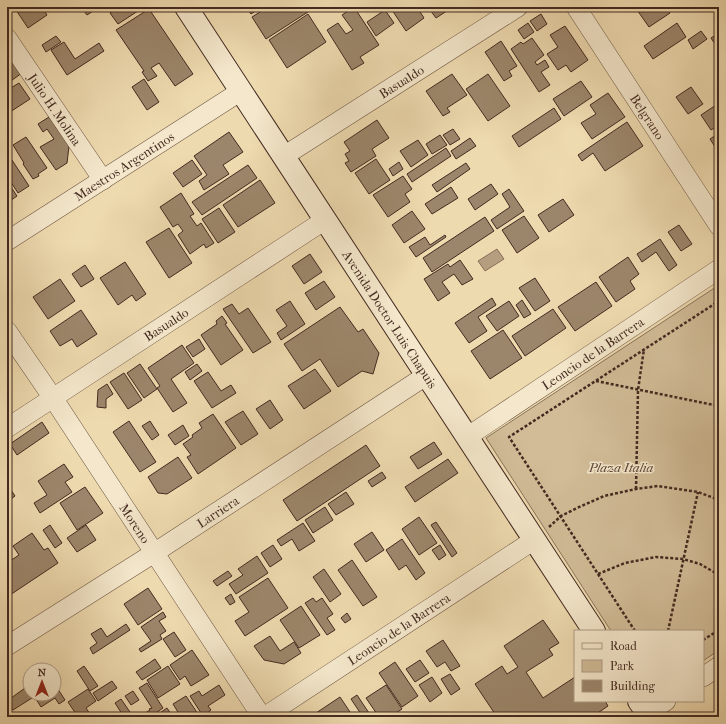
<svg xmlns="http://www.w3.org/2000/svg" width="726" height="724" viewBox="0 0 726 724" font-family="'IM FELL French Canon',serif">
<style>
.green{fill:#d1bc97;stroke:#8a735c}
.water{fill:#b49e7f;stroke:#877059}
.building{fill:#9c866b;stroke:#432a21}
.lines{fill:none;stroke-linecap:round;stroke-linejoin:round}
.street-casing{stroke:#6e5644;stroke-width:20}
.secondary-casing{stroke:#432a21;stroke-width:24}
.path{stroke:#432a21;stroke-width:2.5;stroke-dasharray:3 2;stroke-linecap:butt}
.street{stroke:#f4e7cb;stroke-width:19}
.secondary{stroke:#f4e7cb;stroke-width:22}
.labels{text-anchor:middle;stroke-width:3;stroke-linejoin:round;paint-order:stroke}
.street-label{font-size:13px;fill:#432a21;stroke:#f4e7cb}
.park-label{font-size:13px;font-style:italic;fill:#5f4739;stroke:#f4e7cb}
</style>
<rect width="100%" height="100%" fill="#eedaaf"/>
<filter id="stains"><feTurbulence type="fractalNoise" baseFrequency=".005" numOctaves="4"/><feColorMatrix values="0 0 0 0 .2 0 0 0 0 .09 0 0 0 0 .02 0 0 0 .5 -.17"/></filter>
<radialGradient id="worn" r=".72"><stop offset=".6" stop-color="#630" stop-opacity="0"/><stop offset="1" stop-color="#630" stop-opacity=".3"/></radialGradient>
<path class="green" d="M719,285V650L703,661V631H611L486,438Z"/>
<path class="water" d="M497,249L504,259L485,271L478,261Z"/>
<g class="building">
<path d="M14,7H42L47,15L28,28Z"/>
<path d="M81,7H99L87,15Z"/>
<path d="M115,7H144L118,24L110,13L117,9Z"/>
<path d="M246,7H262L251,14Z"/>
<path d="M268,7H309L311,10L266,39L252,17Z"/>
<path d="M354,7L379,45L360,57L364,63L352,70L327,30L338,23L346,34L353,30L342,15Z"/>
<path d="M390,7H417L424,18L406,31Z"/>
<path d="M428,7H453L436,18Z"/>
<path d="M635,7H666L670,13L649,27Z"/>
<path d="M149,9L193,74L175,86L159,63L151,68L157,76L148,81L142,72L144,71L116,30Z"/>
<path d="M385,10L394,23L376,36L367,22Z"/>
<path d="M308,14L326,42L287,68L269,40Z"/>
<path d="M541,14L547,24L537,31L530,21Z"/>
<path d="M528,23L534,32L524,39L518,30Z"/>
<path d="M677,23L686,37L653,59L644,46Z"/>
<path d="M565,26L588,60L571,72L566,65L558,70L547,54L558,47L550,35Z"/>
<path d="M701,31L707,39L693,49L688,40Z"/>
<path d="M719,33V50L711,38Z"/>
<path d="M56,36L61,42L46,52L42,45Z"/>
<path d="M532,38L544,55L535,62L537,65L545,60L549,67L541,72L550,85L539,92L511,49L521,42L523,44Z"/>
<path d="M501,41L517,66L509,71L512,76L504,81L485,52Z"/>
<path d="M64,42L75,59L99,43L104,51L67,75L51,50Z"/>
<path d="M14,61L22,73L8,83L7,80V66Z"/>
<path d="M452,74L467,95L447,108L450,112L443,116L426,91Z"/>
<path d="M488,74L510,106L488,121L466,89Z"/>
<path d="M144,79L159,102L147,110L132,87Z"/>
<path d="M581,81L592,97L564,116L553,99Z"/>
<path d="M19,83L30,99L7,114V85L9,89Z"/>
<path d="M691,87L703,104L688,114L676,97Z"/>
<path d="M608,93L625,117L592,139L581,123L596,114L590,105Z"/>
<path d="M719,103V125L711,130L701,115Z"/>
<path d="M554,108L561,119L519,147L512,136Z"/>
<path d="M49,117L69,146L67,163L56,170L40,147L54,139L47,129L43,132L38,124Z"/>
<path d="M377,120L389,138L372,149L376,156L351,172L345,163L349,161L345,154L350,151L344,142Z"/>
<path d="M627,122L643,146L605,171L593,153L582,161L578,155Z"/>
<path d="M453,129L460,139L450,145L443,135Z"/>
<path d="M229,132L243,152L223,165L229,174L204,190L199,181L207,175L194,156Z"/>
<path d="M719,133V153L710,139Z"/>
<path d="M440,135L447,145L432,154L426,144Z"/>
<path d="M26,137L47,168L38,174L39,176L33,179L23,164L24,163L13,145Z"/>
<path d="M470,138L476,146L456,159L451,151Z"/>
<path d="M418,140L428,155L411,167L400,151Z"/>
<path d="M446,148L451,156L412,182L407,174Z"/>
<path d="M376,159L390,180L369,194L355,173Z"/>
<path d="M12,160L29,186L18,193L7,176V163Z"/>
<path d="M192,160L202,174L183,187L173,173Z"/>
<path d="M399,162L403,169L393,176L389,169Z"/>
<path d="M466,163L470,169L437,192L432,185Z"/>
<path d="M248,165L257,178L202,215L192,202Z"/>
<path d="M403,176L412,189L405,194L410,202L388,217L373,195Z"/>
<path d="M260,180L275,203L238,227L223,205Z"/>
<path d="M7,181L17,196L7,203Z"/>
<path d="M491,184L498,194L475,210L468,199Z"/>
<path d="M451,187L458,198L432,214L425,204Z"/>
<path d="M509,189L524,211L497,229L491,220L510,207L502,194Z"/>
<path d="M181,193L194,214L190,216L197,226L201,223L214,243L206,248L204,244L190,254L178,235L183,231L178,224L173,227L160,207Z"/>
<path d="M563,199L574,215L549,232L538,215Z"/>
<path d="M219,208L235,232L218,243L202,219Z"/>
<path d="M412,211L425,229L404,243L392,225Z"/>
<path d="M524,216L539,238L517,253L502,230Z"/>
<path d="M485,217L494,231L432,272L423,258Z"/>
<path d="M679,225L692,244L681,251L668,232Z"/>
<path d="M169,228L192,263L169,278L146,242Z"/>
<path d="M445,235L446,237L416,257L409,247L425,237L430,245Z"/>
<path d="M660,239L677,265L669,271L656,252L642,262L637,254Z"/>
<path d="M310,254L322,272L304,284L292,266Z"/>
<path d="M628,257L639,274L630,281L635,289L616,302L599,277Z"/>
<path d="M460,260L473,279L462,285L454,274L442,282L450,293L438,301L424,279L448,264L450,267Z"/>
<path d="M125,262L146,294L136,301L132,295L118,305L100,278Z"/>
<path d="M85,265L94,279L81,287L72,274Z"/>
<path d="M535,278L550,301L535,311L519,288Z"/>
<path d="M60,279L75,301L48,319L33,297Z"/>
<path d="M324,281L335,297L316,310L305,293Z"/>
<path d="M596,282L612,306L575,331L558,307Z"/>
<path d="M492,298L496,305L478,317L487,331L469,343L455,323Z"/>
<path d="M522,300L531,314L524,318L516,305Z"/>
<path d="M290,301L305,324L281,340L277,333L287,326L276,310Z"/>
<path d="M509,301L519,316L497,331L486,316Z"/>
<path d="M232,304L239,314L248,308L271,342L253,353L223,309Z"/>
<path d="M340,307L358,332L363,329L379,353L373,374L362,371L338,387L320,359L302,371L284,344Z"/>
<path d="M553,309L566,328L525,356L512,336Z"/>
<path d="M81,310L97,334L77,347L72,339L60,346L50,331Z"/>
<path d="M222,316L227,323L225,324L243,350L221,365L201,335L217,324L216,321Z"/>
<path d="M503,330L522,358L490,379L471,351Z"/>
<path d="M199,339L205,349L193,357L186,347Z"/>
<path d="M182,345L194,363L171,379L187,403L173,412L157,388L160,386L148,368Z"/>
<path d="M140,364L157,389L144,398L127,373Z"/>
<path d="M197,364L202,371L190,380L185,372Z"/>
<path d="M315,369L331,391L304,409L288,386Z"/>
<path d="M208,372L221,391L231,385L236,393L212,408L194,381Z"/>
<path d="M124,373L142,400L128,409L110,382Z"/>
<path d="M107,384L113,394L106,399V408L97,407L98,390Z"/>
<path d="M270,400L283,420L270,429L256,409Z"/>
<path d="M243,411L258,434L241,445L225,422Z"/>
<path d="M213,414L236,448L198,474L187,457L191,455L183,444L193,437L192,435L202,428L199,423Z"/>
<path d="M129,421L156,462L140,472L113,432Z"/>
<path d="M150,421L159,435L152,440L142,426Z"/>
<path d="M42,422L49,433L17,455L10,444Z"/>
<path d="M183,425L189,436L175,445L168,435Z"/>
<path d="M434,442L442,454L418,469L410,457Z"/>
<path d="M366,445L380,466L297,521L283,500Z"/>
<path d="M178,457L192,478L167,494L158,493L148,477Z"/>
<path d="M448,459L458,473L415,502L405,487Z"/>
<path d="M64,464L73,477L65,482L72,492L40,513L34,503L47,495L38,481Z"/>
<path d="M382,472L386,478L372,487L368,481Z"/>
<path d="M7,484L15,496L7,502Z"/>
<path d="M85,487L103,513L77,530L60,503Z"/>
<path d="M346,492L354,504L336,515L328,504Z"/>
<path d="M325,507L333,520L313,533L305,520Z"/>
<path d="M419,517L437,543L419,555L402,529Z"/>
<path d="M436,522L457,553L452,557L431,525Z"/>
<path d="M303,523L315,541L299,551L292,539L281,546L277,540Z"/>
<path d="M50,525L62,543L55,548L43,530Z"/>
<path d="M86,525L96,540L77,552L67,538Z"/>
<path d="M372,532L384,550L366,562L354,544Z"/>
<path d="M32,533L44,550L48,548L58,563L7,597V563L19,555L13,546Z"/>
<path d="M402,539L425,573L416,580L406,565L399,570L386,550Z"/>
<path d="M273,545L282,559L270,567L261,553Z"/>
<path d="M440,545L446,555L439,560L432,550Z"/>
<path d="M257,556L268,573L236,594L229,584L243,575L238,569Z"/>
<path d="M352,560L377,597L363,606L338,570Z"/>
<path d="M324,569L341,594L330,602L313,577Z"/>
<path d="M228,571L232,576L217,586L213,581Z"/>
<path d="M268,578L288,608L245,636L235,621L249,612L239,597Z"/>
<path d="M148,588L162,609L138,625L124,604Z"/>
<path d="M231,594L235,602L230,605L225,598Z"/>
<path d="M313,598L316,602L322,598L333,614L327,618L335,630L327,635L305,603Z"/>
<path d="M301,606L320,635L299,648L280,620Z"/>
<path d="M163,612L166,617L159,621L166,631L160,635L162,639L141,652L139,649L151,641L141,627Z"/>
<path d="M347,613L351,619L345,623L341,618Z"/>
<path d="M543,620L559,643L549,649L553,655L526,672L543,698L575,677V701H605L608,706L592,717H497L475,684L502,666L507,674L518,667L504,646Z"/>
<path d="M126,624L130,630L93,654L90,648L97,643L91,634L101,628L107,637Z"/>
<path d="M174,632L186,650L175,657L163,639Z"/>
<path d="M270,636L280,651L294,642L301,653L284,664L264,660L254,646Z"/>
<path d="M443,640L460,666L451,671L445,662L437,667L426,651Z"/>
<path d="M192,650L209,675L191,686L185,676L180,680L170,665Z"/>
<path d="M155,659L161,668L142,680L136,672Z"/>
<path d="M420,660L429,673L415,682L406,669Z"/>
<path d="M395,662L418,696L402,707L379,673Z"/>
<path d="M84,666L98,686L90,691L77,671Z"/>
<path d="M168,666L180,684L158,698L147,680Z"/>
<path d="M450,674L460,689L451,695L441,679Z"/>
<path d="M432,677L442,693L430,702L419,685Z"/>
<path d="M112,681L117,688L98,701L93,693Z"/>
<path d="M147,683L163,708L153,715L155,717H139L150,710L149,709L152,708L139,688Z"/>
<path d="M219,685L225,695L208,706L211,710L203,716L190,696L199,691L202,696Z"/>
<path d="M386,685L402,709L390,717H379L366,698Z"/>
<path d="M56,686L65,700L59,704L55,698L41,707L36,699L43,694H54V687Z"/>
<path d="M25,688L32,698L13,710V709L7,713V701Z"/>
<path d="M88,689L96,701L86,708L92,717H78L68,702Z"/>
<path d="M133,691L139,700L131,705L125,696Z"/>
<path d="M357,695L369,713L363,717L351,699Z"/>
<path d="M186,696L200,717H181L173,704Z"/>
<path d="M340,697L350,712L343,717H310Z"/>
<path d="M121,699L132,715L128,717H124L115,703Z"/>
<path d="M167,708L173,717H159L157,715Z"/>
</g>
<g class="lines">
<defs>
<g id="street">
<path id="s1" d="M576,7L719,226"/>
<path id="s2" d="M7,38L103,180"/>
<path id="s3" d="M284,156L518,7"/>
<path id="s4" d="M7,241L241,91"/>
<path id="s5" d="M7,331L53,398L262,717"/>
<path id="s6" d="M7,428L325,220"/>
<path id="s7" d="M467,437L719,269"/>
<path id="s8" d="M7,646L154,553L427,375"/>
<path d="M703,677L719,666"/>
<path id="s9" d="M264,717L534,540"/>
<path d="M641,717L666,701"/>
</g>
<g id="secondary">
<path id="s10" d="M186,7L594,631"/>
<path d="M639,701L650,717"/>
</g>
</defs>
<use href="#street" class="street-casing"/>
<use href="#secondary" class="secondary-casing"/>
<g class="path">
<path d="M596,381L719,406"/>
<path d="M636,489L638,390L644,349"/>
<path d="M549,527L561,516L577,508L604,496L636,489L658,486L698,492L719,500"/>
<path d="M598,574L625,563L656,557L683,559L700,564L719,575"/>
<path d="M635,631L509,437L719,301"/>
<path d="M668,631L698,492"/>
<path d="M703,640L719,630"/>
</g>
<use href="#street" class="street"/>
<use href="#secondary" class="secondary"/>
</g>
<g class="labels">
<g class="street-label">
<text dy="5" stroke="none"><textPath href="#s3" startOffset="139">Basualdo</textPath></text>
<text dy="5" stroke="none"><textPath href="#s2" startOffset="86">Julio H. Molina</textPath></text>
<text dy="5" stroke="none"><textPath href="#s1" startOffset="131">Belgrano</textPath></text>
<text dy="5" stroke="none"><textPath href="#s4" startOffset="139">Maestros Argentinos</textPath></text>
<text dy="5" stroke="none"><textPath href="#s10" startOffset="373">Avenida Doctor Luis Chapuis</textPath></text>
<text dy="5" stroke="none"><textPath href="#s6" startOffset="190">Basualdo</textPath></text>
<text dy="5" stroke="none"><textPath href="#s7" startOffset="151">Leoncio de la Barrera</textPath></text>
<text dy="5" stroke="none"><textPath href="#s8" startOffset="250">Larriera</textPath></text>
<text dy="5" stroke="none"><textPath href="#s5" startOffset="231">Moreno</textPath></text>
<text dy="5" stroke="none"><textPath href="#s9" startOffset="161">Leoncio de la Barrera</textPath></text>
</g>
<g class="park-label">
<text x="621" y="472">Plaza Italia</text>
</g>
</g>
<rect width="726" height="724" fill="none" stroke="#eedaaf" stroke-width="24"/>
<rect x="8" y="8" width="710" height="708" fill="none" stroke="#432a21" stroke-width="2"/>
<rect x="12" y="12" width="702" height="700" fill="none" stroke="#432a21"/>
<rect x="574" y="630" width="130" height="72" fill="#f4e7cb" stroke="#ad9b87"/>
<rect x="582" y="643" width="20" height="6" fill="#f4e7cb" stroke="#ad9b87"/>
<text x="610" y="650" font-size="12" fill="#432a21">Road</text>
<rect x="582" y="660" width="20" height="12" fill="#d1bc97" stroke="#ad9b87"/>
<text x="610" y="670" font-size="12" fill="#432a21">Park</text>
<rect x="582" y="680" width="20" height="12" fill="#9c866b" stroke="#ad9b87"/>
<text x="610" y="690" font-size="12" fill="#432a21">Building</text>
<g transform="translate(42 682)"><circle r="19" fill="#f4e7cb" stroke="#ad9b87"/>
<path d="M0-3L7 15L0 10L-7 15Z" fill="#8f2418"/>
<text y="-6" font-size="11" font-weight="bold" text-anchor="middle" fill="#432a21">N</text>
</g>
<rect width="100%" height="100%" filter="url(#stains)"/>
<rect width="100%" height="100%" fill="url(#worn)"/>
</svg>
